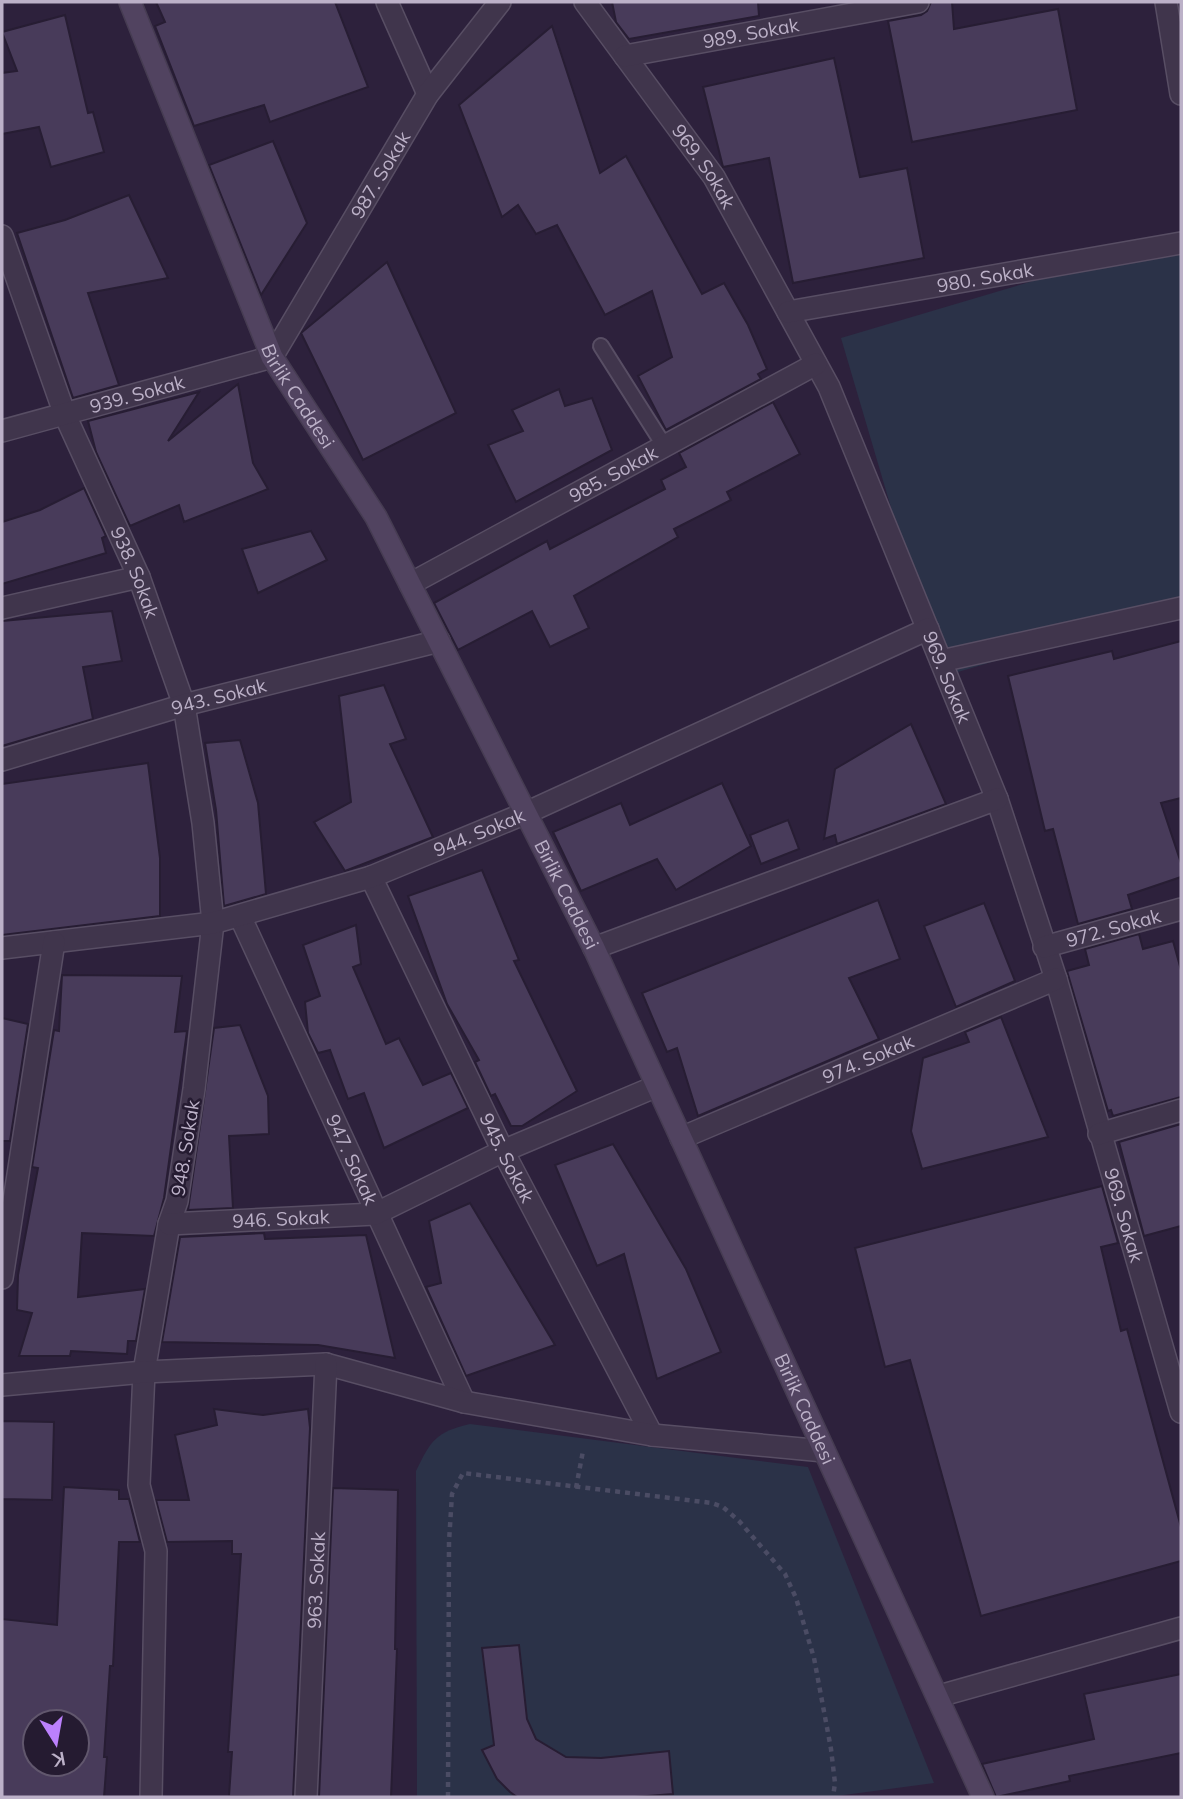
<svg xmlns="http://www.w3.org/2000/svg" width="1183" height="1799" viewBox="0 0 1183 1799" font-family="Mulish,sans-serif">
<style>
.green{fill:#2b3248}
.building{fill:#483b5a;stroke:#271d33;stroke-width:2;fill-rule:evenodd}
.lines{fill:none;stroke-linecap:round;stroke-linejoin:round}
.lane-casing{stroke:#584e64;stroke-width:18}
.street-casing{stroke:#584e64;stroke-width:24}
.secondary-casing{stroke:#463c52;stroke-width:24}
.path{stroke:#4b4c64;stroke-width:4.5;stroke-dasharray:5 5;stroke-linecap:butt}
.lane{stroke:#40354c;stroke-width:14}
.street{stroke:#40354c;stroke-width:21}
.secondary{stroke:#514360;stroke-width:21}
.labels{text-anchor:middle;stroke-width:5;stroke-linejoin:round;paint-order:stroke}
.street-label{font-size:19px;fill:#bcb1c8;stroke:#251b31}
</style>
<rect width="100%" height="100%" fill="#2d213c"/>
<g class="green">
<path d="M1181,237V606L941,677L841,338Z"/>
<path d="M470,1424L808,1467L934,1783L829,1797H417L416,1471C431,1440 436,1432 470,1424Z"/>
</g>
<g class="building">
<path d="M156,2H335L368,87L270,122L264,105L194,126L155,26L165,22Z"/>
<path d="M612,2H758L759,16L629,39L616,22Z"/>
<path d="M931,2H952L954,29L1058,9L1077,110L912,142L888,21L921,15L927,11Z"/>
<path d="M65,15L88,113L93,112L104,152L51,167L39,127L2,134V73L17,71L2,32Z"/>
<path d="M552,26L600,173L626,156L702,294L724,283L748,325L767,369L758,374L761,379L666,430L638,376L672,357L652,291L605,315L557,225L536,234L518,205L502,217L459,105Z"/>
<path d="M834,58L860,177L907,168L924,258L793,283L769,158L723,167L703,87Z"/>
<path d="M273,141L307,223L261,295L209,165Z"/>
<path d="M129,195L168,278L88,293L119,385L73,398L17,233L65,220Z"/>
<path d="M387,262L456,413L363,460L301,333Z"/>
<path d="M238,384L253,463L268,489L184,522L179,505L130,526L96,452L88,421L199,392L168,441Z"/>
<path d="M559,389L565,406L592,398L612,450L516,502L488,445L523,431L512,410Z"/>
<path d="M773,402L800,454L727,492L731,500L674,529L678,537L574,596L589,628L550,647L532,611L458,650L434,603L547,541L550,549L665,489L661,480L686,467L679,453Z"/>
<path d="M84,488L106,536L102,538L106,553L2,584V522L40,510Z"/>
<path d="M311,531L327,560L258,593L242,549Z"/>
<path d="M112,611L122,661L83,667L93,719L2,746V621Z"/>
<path d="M1181,641V798L1161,803L1181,863V877L1128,895L1132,909L1078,924L1053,829L1045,831L1008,676L1112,651L1114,659Z"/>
<path d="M384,685L406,739L390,744L433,837L345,871L314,822L351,802L339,696Z"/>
<path d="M911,724L946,804L837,844L835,835L824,839L835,769Z"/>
<path d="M240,740L258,803L266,894L224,906L216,810L205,743Z"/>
<path d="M148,763L160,858V916L2,935V784Z"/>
<path d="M722,783L751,846L676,890L657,859L581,891L553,832L621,803L630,825Z"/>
<path d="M788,820L799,849L761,864L750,835Z"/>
<path d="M482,870L519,960L514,961L577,1091L522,1126H511L495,1094L491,1096L475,1062L479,1060L447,1004L408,896Z"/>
<path d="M878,900L900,959L849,978L879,1039L698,1116L677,1048L667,1052L642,993Z"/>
<path d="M984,903L1015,981L956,1007L924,926Z"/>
<path d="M356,925L361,964L353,967L386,1044L399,1038L423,1085L451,1073L468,1108L384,1148L364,1093L348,1099L330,1050L318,1053L308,1033L305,1002L320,996L303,945Z"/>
<path d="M1139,934L1143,949L1173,941L1181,970V1097L1113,1116L1111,1110L1108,1111L1067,971L1089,965L1085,949Z"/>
<path d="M62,975L182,976L175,1032L187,1031L164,1198L154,1236L82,1233L78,1297L145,1289L136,1341H128L127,1354L71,1351L70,1356H19L32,1313L17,1310L18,1275L38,1168L32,1167L54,1030L59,1031Z"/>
<path d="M1001,1017L1048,1137L922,1169L911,1131L923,1058L969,1042L965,1032Z"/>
<path d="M2,1018L28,1024L10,1141H2Z"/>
<path d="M240,1025L268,1096L269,1134L229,1136L233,1208L188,1210L214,1028Z"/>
<path d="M1181,1124V1226L1144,1236L1119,1142Z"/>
<path d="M613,1144L686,1269L721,1352L657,1379L624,1254L597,1266L555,1165Z"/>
<path d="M1102,1186L1118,1243L1101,1247L1121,1331L1127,1329L1181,1527V1561L981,1616L910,1360L885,1367L855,1248Z"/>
<path d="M470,1203L555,1345L466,1376L426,1287L441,1283L429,1221Z"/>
<path d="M264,1233L265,1239L366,1235L395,1358L318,1345L162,1342L180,1237Z"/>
<path d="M214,1409L263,1415L308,1409L310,1428L293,1797L229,1796L232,1752H228L241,1554H232V1541L167,1542L156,1500H189L175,1435L217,1425Z"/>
<path d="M2,1421L54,1422L52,1500L2,1499Z"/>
<path d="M64,1487L119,1490V1499H129L140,1542H119L113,1666H110L104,1757H107L104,1797H2V1619L57,1625ZM35,1722H77V1764H35Z"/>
<path d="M333,1488L398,1490L395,1649H397L391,1797H319Z"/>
<path d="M519,1645L527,1719L536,1739L566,1757L601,1758L669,1751L673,1794L635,1797H517L510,1792L497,1779L482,1750L494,1745L482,1648Z"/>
<path d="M1181,1674V1753L1069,1776L1070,1781L996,1797L982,1764L1094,1739L1084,1694Z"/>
</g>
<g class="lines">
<defs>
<path id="lane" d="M601,346L665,447"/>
<g id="street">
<path d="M387,2L428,94"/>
<path id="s1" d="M585,2L714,177L829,387L997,799L1056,979L1181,1412"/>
<path d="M1166,2L1181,94"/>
<path id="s2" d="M625,56L918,2"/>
<path id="s3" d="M2,236L65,415L139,577L184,705L203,823L213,923L194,1089L177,1201L169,1224L144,1372L139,1485L156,1551L151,1797"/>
<path id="s4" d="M788,312L1181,243"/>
<path id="s5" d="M2,431L272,357L428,94L500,2"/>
<path id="s6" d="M410,584L816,364"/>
<path d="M2,608L139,577"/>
<path d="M941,661L1181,608"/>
<path id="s7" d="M2,760L184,705L439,641"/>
<path id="s8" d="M371,877L503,1151L652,1435"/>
<path id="s9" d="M240,916L464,1402"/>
<path id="s10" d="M1044,947L1181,909"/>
<path id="s11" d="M2,948L213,923L371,877L526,813L928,629"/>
<path d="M594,948L997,799"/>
<path d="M1099,1134L1181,1110"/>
<path id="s12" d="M681,1138L1056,979"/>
<path id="s13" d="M169,1224L375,1214L503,1151L657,1086"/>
<path d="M2,1278L54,942"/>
<path d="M2,1385L144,1372L326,1364L464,1402L652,1435L824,1451"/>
<path d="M939,1696L1181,1628"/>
<path id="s14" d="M306,1797L326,1364"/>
</g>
<g id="secondary">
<path id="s15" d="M130,2L272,357L376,517L594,948L983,1797"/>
</g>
</defs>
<use href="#lane" class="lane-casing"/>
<use href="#street" class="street-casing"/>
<use href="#secondary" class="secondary-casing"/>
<g class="path">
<path d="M576,1488L583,1451"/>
<path d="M448,1797L449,1542L452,1494L463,1473L712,1503L723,1507L739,1521L785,1574L796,1598L814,1658L831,1749L835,1783L833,1797"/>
</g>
<use href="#lane" class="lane"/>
<use href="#street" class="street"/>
<use href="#secondary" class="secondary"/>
</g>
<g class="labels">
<g class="street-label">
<text dy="7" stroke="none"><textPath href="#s2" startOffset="128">989. Sokak</textPath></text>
<text dy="7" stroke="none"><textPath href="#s1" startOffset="203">969. Sokak</textPath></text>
<text dy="7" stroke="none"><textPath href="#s5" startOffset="492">987. Sokak</textPath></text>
<text dy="7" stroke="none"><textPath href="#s4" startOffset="200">980. Sokak</textPath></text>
<text dy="7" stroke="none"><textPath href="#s15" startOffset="429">Birlik Caddesi</textPath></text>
<text dy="7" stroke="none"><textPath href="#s5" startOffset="140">939. Sokak</textPath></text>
<text dy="7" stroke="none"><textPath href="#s6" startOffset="231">985. Sokak</textPath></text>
<text dy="7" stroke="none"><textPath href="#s3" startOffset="362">938. Sokak</textPath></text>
<text dy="7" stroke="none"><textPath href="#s1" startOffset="770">969. Sokak</textPath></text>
<text dy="7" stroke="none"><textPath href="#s7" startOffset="226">943. Sokak</textPath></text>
<text dy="7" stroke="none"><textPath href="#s11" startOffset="494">944. Sokak</textPath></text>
<text dy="7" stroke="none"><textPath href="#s15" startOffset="996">Birlik Caddesi</textPath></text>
<text dy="7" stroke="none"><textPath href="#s10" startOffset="72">972. Sokak</textPath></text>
<text dy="7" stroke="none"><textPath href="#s12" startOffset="203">974. Sokak</textPath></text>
<text transform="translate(185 1148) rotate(-81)" y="7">948. Sokak</text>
<text dy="7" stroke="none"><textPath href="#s8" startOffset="312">945. Sokak</textPath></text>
<text dy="7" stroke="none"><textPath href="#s9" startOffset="268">947. Sokak</textPath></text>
<text dy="7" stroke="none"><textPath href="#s1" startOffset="1337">969. Sokak</textPath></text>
<text dy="7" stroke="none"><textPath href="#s13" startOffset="112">946. Sokak</textPath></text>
<text dy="7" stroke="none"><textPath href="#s15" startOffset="1563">Birlik Caddesi</textPath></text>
<text dy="7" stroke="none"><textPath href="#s14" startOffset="217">963. Sokak</textPath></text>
</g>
</g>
<rect width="1183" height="1799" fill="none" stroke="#bcb1c8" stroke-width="7"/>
<g transform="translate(56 1743) rotate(169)"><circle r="33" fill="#251b31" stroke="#61576d" stroke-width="2"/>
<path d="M0-5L12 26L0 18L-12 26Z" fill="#bc81fd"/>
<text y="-10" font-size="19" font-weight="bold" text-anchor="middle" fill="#bcb1c8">K</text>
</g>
</svg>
